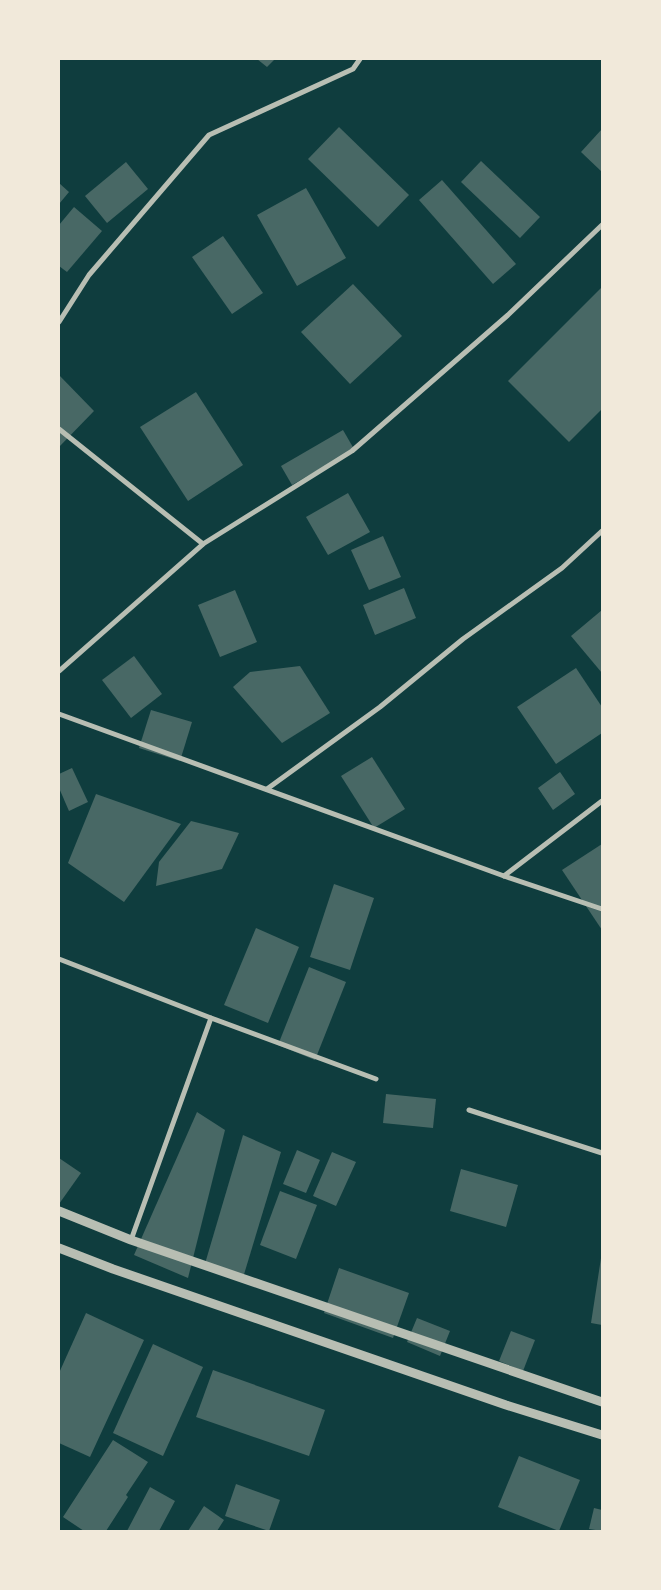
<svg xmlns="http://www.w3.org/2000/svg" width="661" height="1590" viewBox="0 0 661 1590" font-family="'Nunito Sans',sans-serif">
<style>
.building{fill:#486865}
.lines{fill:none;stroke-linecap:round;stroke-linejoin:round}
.minor{stroke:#b8beb3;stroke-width:5}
.tertiary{stroke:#b8beb3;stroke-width:9}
</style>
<rect width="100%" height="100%" fill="#0f3d3e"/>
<g class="building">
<path d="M257,59H275L267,67Z"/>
<path d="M339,127L409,195L378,227L308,159Z"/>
<path d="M602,129V172L581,152Z"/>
<path d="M481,161L540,217L520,238L461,182Z"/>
<path d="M126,162L148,189L107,223L85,196Z"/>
<path d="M442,180L516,264L493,284L419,200Z"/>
<path d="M59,183L69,192L59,204Z"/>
<path d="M306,188L346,258L297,286L257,215Z"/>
<path d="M74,207L102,231L67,272L59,266V225Z"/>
<path d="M223,236L263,293L232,314L192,257Z"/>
<path d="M353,284L402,336L350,384L301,332Z"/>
<path d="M602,287V409L569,442L508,381Z"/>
<path d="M59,375L94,411L59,447Z"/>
<path d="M196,392L243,465L188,501L140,427Z"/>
<path d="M343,430L354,449L292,485L281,466Z"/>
<path d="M348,493L370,532L328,555L306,517Z"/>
<path d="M383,536L401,577L369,590L351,550Z"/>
<path d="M404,588L416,618L375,635L363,605Z"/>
<path d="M235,590L257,642L220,657L198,605Z"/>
<path d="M602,610V673L571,636Z"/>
<path d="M134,656L162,694L131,718L102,680Z"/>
<path d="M300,666L330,713L282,743L233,687L250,672Z"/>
<path d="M576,668L602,707V733L556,764L517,707Z"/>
<path d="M151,710L192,722L180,761L139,748Z"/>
<path d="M372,757L405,809L374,828L341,776Z"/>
<path d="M72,768L88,802L69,811L59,788V774Z"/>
<path d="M560,772L575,794L553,810L538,788Z"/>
<path d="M96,794L181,824L124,902L68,863Z"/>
<path d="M191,821L239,833L222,869L156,886L159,862Z"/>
<path d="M602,844V930L562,870Z"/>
<path d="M334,884L374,898L350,970L310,957Z"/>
<path d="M256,928L299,947L268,1023L224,1005Z"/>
<path d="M309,967L346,982L315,1060L278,1045Z"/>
<path d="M386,1094L436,1099L433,1128L383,1123Z"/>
<path d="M197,1112L225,1130L188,1278L134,1255Z"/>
<path d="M243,1135L281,1152L242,1281L204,1267Z"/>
<path d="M297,1150L320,1160L306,1193L283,1184Z"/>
<path d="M332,1152L356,1162L336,1206L313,1196Z"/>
<path d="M59,1158L81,1173L59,1204Z"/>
<path d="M461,1169L518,1185L506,1227L450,1211Z"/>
<path d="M280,1191L317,1205L296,1259L260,1245Z"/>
<path d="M601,1258H602V1325L591,1323Z"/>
<path d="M339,1268L409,1293L393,1338L324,1313Z"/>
<path d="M86,1313L144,1340L90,1457L59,1443V1373Z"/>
<path d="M417,1318L450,1331L440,1356L407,1342Z"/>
<path d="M511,1331L535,1340L523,1371L499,1361Z"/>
<path d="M153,1344L203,1367L163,1456L113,1433Z"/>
<path d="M213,1370L325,1410L309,1456L196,1417Z"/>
<path d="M113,1440L148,1462L126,1495L128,1497L106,1531H84L63,1517Z"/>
<path d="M519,1456L580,1480L559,1531L498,1507Z"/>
<path d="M236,1484L280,1500L269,1531L225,1516Z"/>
<path d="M150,1487L175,1501L159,1531H127Z"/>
<path d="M204,1506L224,1520L217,1531H188Z"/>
<path d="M594,1508L602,1510V1531L589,1529Z"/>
</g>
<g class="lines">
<g class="minor">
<path d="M59,322L89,275L209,135L353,69L360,59"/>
<path d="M59,429L203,544"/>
<path d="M59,671L203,544L352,451L508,315L602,225"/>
<path d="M59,714L504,876L602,909"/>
<path d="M267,789L380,707L463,639L562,568L602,531"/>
<path d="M504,876L602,801"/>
<path d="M59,959L211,1018L376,1079"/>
<path d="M469,1110L602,1153"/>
<path d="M131,1240L211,1018"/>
</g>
<g class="tertiary">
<path d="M59,1211L131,1240L602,1402"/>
<path d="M59,1248L113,1269L506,1405L602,1435"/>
</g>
</g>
<rect width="661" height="1590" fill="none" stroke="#f1e9da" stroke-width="120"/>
</svg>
